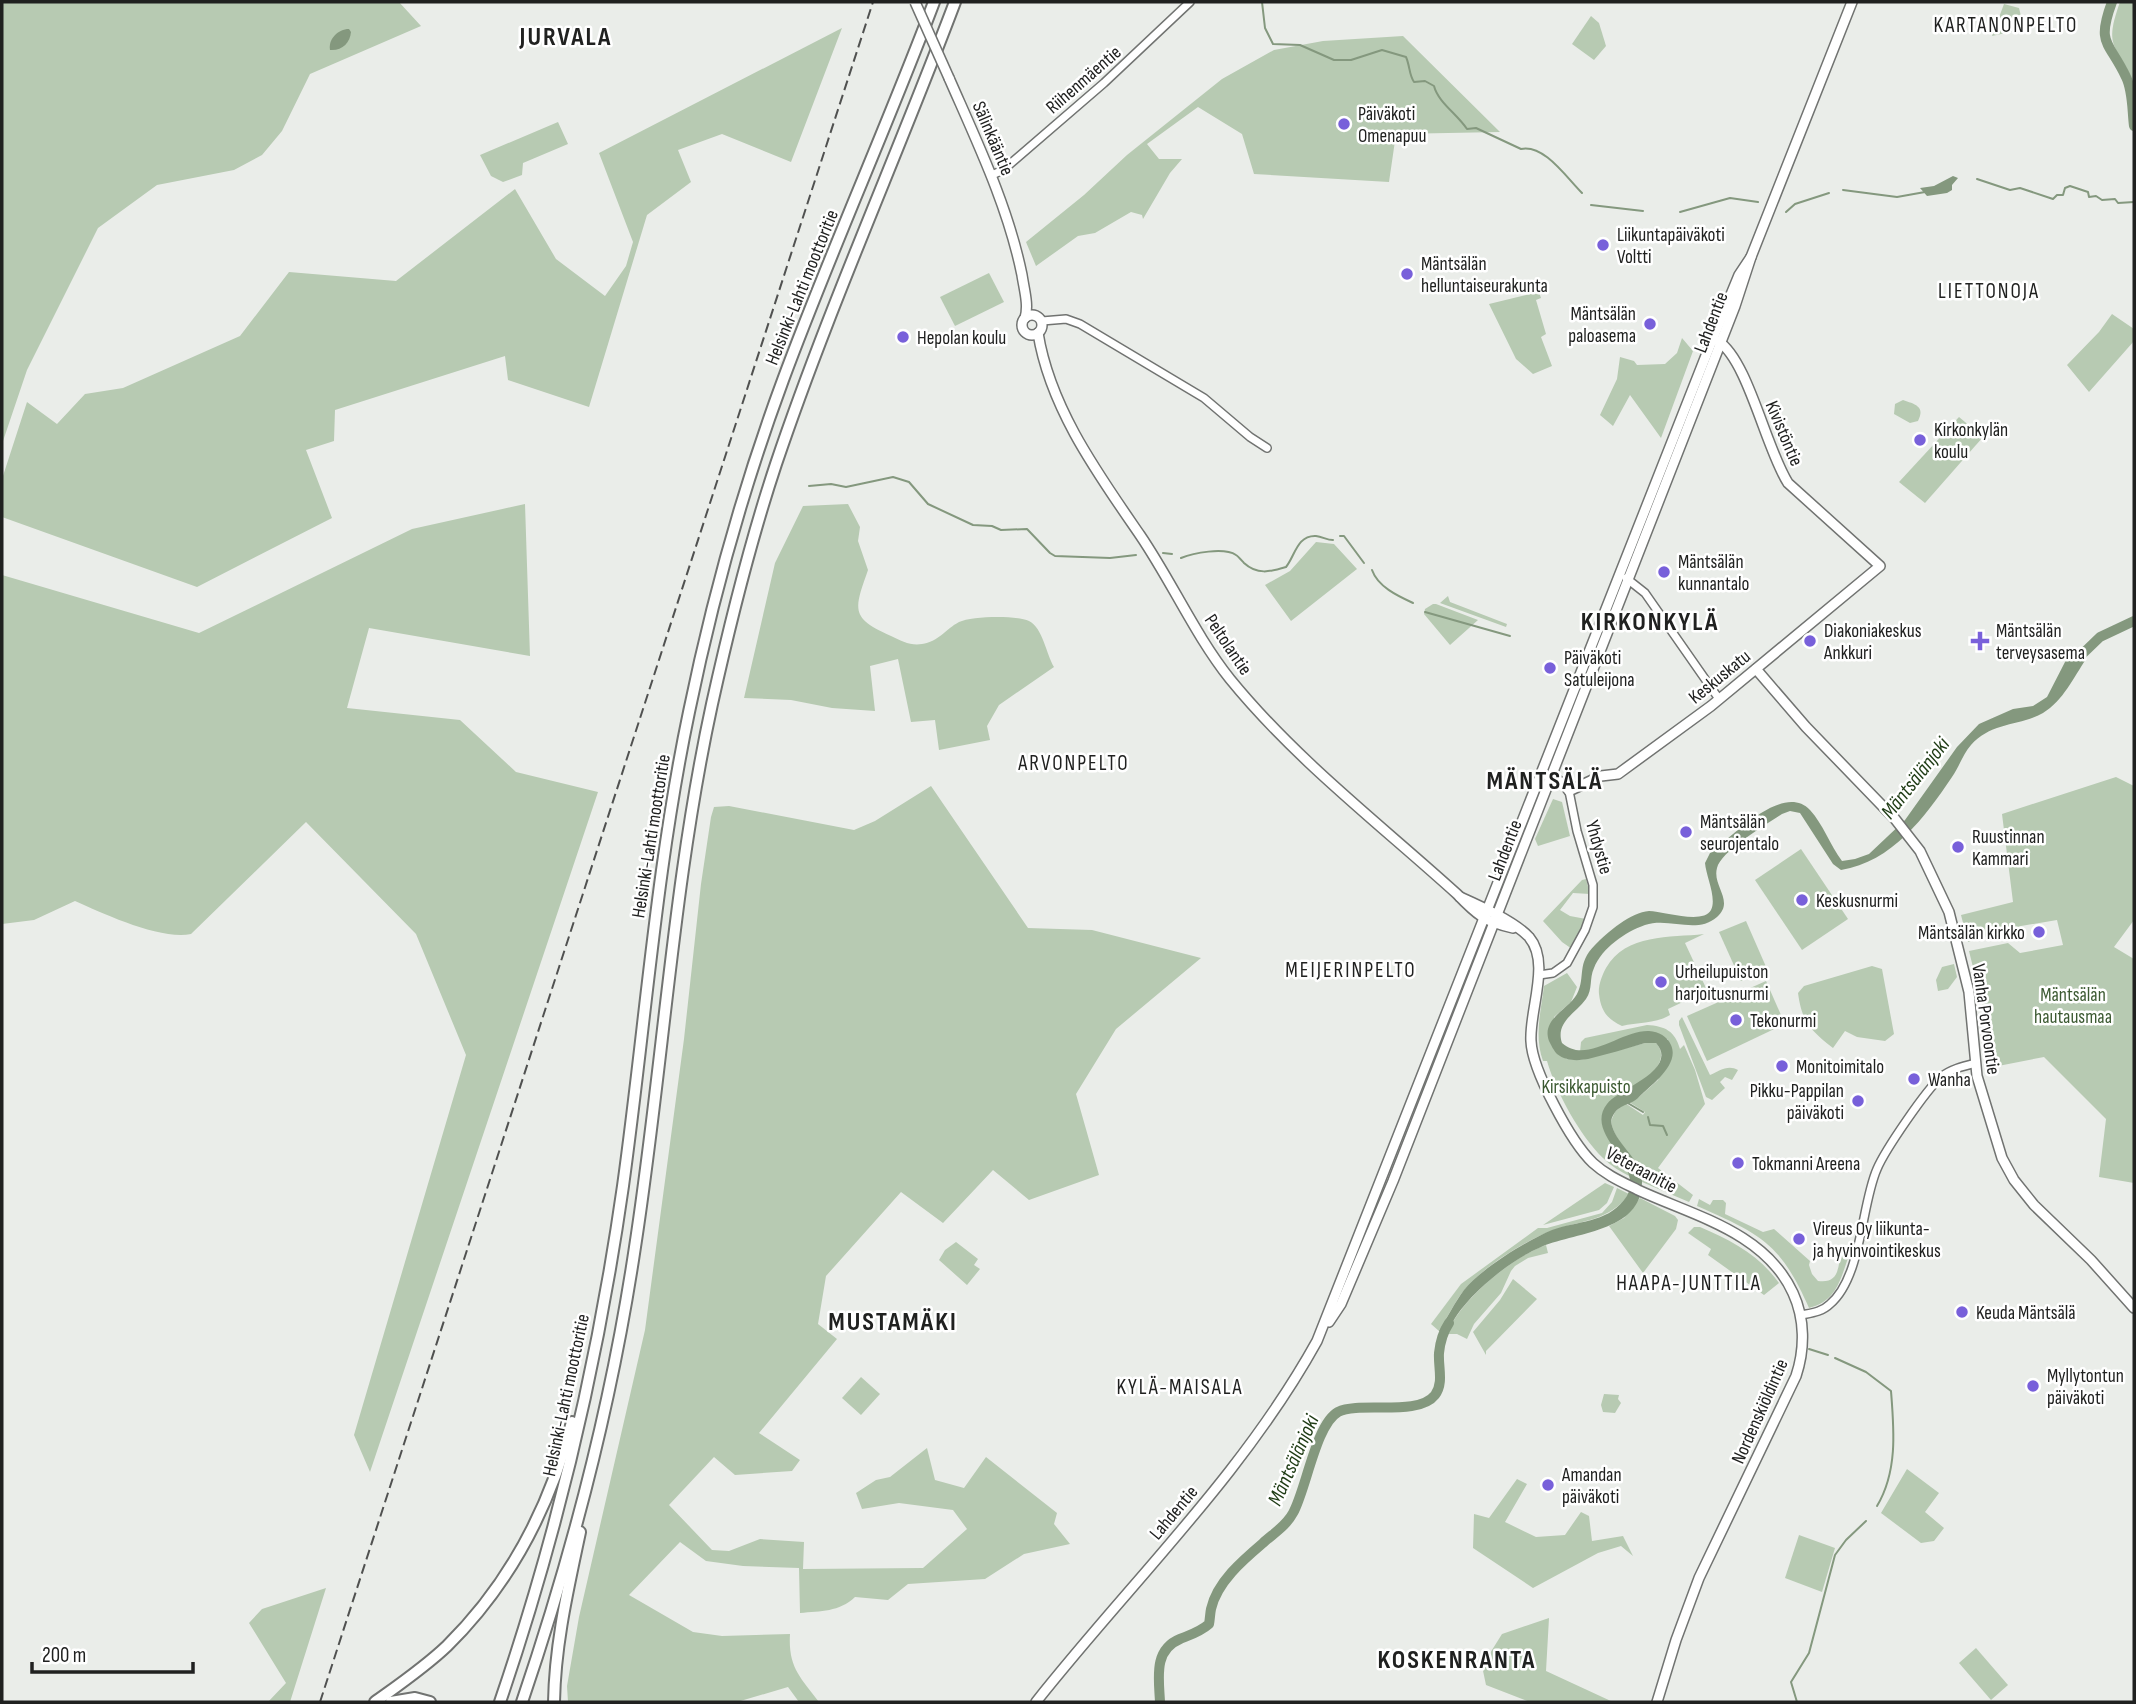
<svg xmlns="http://www.w3.org/2000/svg" width="2136" height="1704" viewBox="0 0 2136 1704" font-family="'Sofia Sans Condensed',sans-serif">
<style>
.green{fill:#b7cab2}
.water{fill:#84987e}
.lines{fill:none;stroke-linecap:round;stroke-linejoin:round}
.stream{stroke:#84987e;stroke-width:2}
.river{stroke:#84987e;stroke-width:10}
.minor-casing{stroke:#717371;stroke-width:10}
.major-casing{stroke:#717371;stroke-width:12}
.highway-casing{stroke:#717371;stroke-width:14}
.minor{stroke:#fff;stroke-width:7}
.major{stroke:#fff;stroke-width:9}
.highway{stroke:#fff;stroke-width:10}
.rail{stroke:#505150;stroke-width:2;stroke-dasharray:10 5;stroke-linecap:butt}
.major-bridge-casing{stroke:#717371;stroke-width:12;stroke-linecap:butt}
.major-bridge{stroke:#fff;stroke-width:9}
.poi-dot{fill:#7860da;stroke:#fff;stroke-width:2.5}
.labels{text-anchor:middle;stroke-width:5;stroke-linejoin:round;paint-order:stroke}
.street-label{font-size:19px;fill:#202120;stroke:#fff}
.poi-label{font-size:19px;fill:#202120;stroke:#fff;text-anchor:start}
.park-label{font-size:19px;fill:#3b5931;stroke:#fff}
.neighbourhood-label{font-size:21px;letter-spacing:2px;fill:#202120;stroke:#fff}
.water-label{font-size:21px;font-style:italic;fill:#1e3b14;stroke:#fff}
.district-label{font-size:26px;font-weight:bold;letter-spacing:2px;fill:#202120;stroke:#fff}
</style>
<rect width="100%" height="100%" fill="#eaede9"/>
<g class="green">
<path d="M2,2H399L421,26L310,74L282,131L262,155L234,170L157,185L98,228L27,370L2,444Z"/>
<path d="M2120,2H2134C2131,29 2134,56 2134,83C2117,44 2103,49 2120,2Z"/>
<path d="M2004,4L2019,8L2023,24L2019,30L1992,36Z"/>
<path d="M1591,16L1599,23L1606,46L1594,60L1572,44Z"/>
<path d="M842,28L791,162L722,134L678,150L691,182L647,215L589,407L508,380L505,356L335,410L334,441L306,450L332,518L197,587L2,517V479L27,402L57,424L85,394L123,388L240,336L289,272L396,281L515,189L556,259L605,296L626,266L633,242L599,153Z"/>
<path d="M1403,36L1500,132L1396,134L1389,182L1254,174L1242,134L1198,107L1147,144L1159,159H1182L1170,173L1143,219L1142,215L1131,212L1095,233L1078,236L1036,266L1026,242L1084,195L1127,155L1222,79L1274,50L1323,41Z"/>
<path d="M558,122L568,144L523,163L522,175L503,182L491,176L480,155Z"/>
<path d="M989,273L1004,302L955,326L940,297Z"/>
<path d="M1539,292L1541,298L1536,300L1546,334L1541,337L1552,366L1533,374L1516,359L1489,304Z"/>
<path d="M2112,314L2134,329V341L2089,392L2067,365L2099,332Z"/>
<path d="M1682,338L1693,351L1661,438L1630,395L1613,426L1600,415L1617,379L1620,357L1634,361L1637,365L1665,364L1677,353Z"/>
<path d="M1903,400C1914,404 1926,406 1918,421L1910,423L1894,414L1895,404Z"/>
<path d="M1959,417L1983,437L1925,503L1899,482Z"/>
<path d="M525,504L530,656L369,628L347,708L460,720L516,772L598,792L370,1472L354,1435L466,1055L416,934L306,822L191,934C160,940 104,914 75,901L34,920L2,924V575L199,633L412,529Z"/>
<path d="M848,504L860,527L858,541L868,570C854,610 850,618 891,636C901,641 911,646 922,644C938,642 946,629 959,622C972,616 1016,615 1029,621C1043,628 1046,654 1054,667L999,705L987,726L990,740L939,750L935,720L911,722L898,659L870,666L875,711L832,708L791,700L744,698L775,563L803,506Z"/>
<path d="M1316,542L1334,544L1357,569L1291,621L1265,585L1290,571Z"/>
<path d="M1448,596L1450,602L1507,624L1506,627L1440,603Z"/>
<path d="M1433,604H1436L1478,620L1450,645L1424,614L1425,609Z"/>
<path d="M2116,777L2134,786V920L2114,947L2134,959V1183L2099,1177L2106,1119L2044,1057L1993,1067L1984,1012L1969,951L2008,943L2020,953L2063,945L2057,920L2021,926L1968,942L1961,915L2013,902L2002,814Z"/>
<path d="M931,786L1028,928L1092,930L1201,958L1116,1029L1076,1094L1099,1175L1029,1200L993,1170L943,1223L901,1192L826,1276L818,1324L837,1339L759,1433L800,1460L792,1471L735,1475L714,1457L669,1505L712,1550L729,1551L760,1539L804,1542L803,1569L923,1568L967,1529L953,1510L899,1503L862,1509L856,1493L876,1480L890,1477L927,1448L935,1480L964,1488L986,1457L1057,1513L1054,1524L1070,1544L1024,1554L985,1579L908,1584L888,1600L855,1597C839,1612 821,1611 800,1613L799,1568L743,1566L706,1561L680,1542L629,1595L693,1632L722,1636L790,1634C788,1667 800,1677 819,1702H799L788,1687L737,1702H568L567,1686L579,1617L645,1330L684,1039L701,884L711,817L714,807L729,806L854,830L875,821Z"/>
<path d="M1553,799L1562,802L1570,836L1538,846L1535,839Z"/>
<path d="M1801,849L1848,919L1802,950L1755,880Z"/>
<path d="M1586,879L1590,894L1573,893L1560,910L1570,916L1586,919L1572,949L1562,942L1543,921L1582,880Z"/>
<path d="M1746,921L1767,969L1741,981L1719,932Z"/>
<path d="M1704,934L1685,943L1706,988L1704,992L1668,1009L1670,1015C1656,1024 1637,1022 1622,1026C1607,1019 1601,1011 1599,994C1598,986 1602,975 1606,968C1626,933 1670,938 1704,934Z"/>
<path d="M1954,964L1957,977L1948,989L1938,991L1936,980L1942,967Z"/>
<path d="M1872,966L1882,969L1894,1034L1885,1041L1857,1037L1845,1031L1833,1048C1810,1030 1802,1022 1798,993L1804,986Z"/>
<path d="M1567,973L1577,987L1571,1002L1554,1017L1566,1059L1581,1060L1645,1043H1656C1674,1063 1640,1085 1623,1091L1604,1130L1631,1177C1621,1172 1611,1166 1603,1158C1580,1136 1556,1092 1547,1061H1543C1534,1036 1541,1011 1544,986Z"/>
<path d="M1766,981L1785,1024L1707,1061L1687,1016Z"/>
<path d="M1682,1017L1710,1075C1719,1071 1728,1064 1738,1070L1732,1080L1725,1077L1720,1082L1725,1088L1712,1100L1706,1097L1679,1025V1021Z"/>
<path d="M1647,1025C1665,1026 1675,1031 1680,1049L1684,1045L1695,1070L1705,1104L1658,1168L1693,1195L1689,1202L1642,1182C1639,1158 1614,1144 1611,1121L1615,1112L1625,1103L1643,1115L1645,1112L1629,1102L1639,1097L1658,1080L1668,1039L1580,1052L1581,1042L1585,1038Z"/>
<path d="M1605,1183L1614,1187L1607,1203L1599,1210L1543,1225Z"/>
<path d="M1617,1188L1629,1194C1610,1221 1582,1220 1554,1230C1527,1239 1482,1268 1465,1289C1455,1301 1447,1318 1439,1331L1431,1324L1461,1284L1538,1228H1547L1602,1213L1612,1202Z"/>
<path d="M1640,1198L1675,1216L1678,1220L1676,1229L1643,1273L1609,1226L1624,1218Z"/>
<path d="M1699,1199L1710,1205L1713,1200H1723L1726,1203L1725,1214L1763,1232L1774,1229L1810,1261L1809,1265L1812,1274L1818,1281C1840,1284 1838,1266 1841,1252L1845,1253L1848,1258C1840,1281 1836,1301 1809,1308C1780,1242 1760,1234 1697,1206Z"/>
<path d="M1694,1227H1700C1732,1241 1758,1254 1779,1283L1764,1295L1708,1255L1711,1249L1688,1233Z"/>
<path d="M956,1242L978,1259L974,1265L980,1269L967,1285L939,1260L945,1250Z"/>
<path d="M1546,1245L1548,1253L1528,1258L1515,1266L1511,1271L1501,1293L1474,1324L1467,1339L1457,1334H1447C1459,1301 1513,1256 1546,1245Z"/>
<path d="M1513,1279L1537,1299L1486,1351V1355L1473,1332L1500,1300Z"/>
<path d="M861,1377L880,1394L861,1415L842,1398Z"/>
<path d="M1604,1394L1619,1395L1618,1399L1621,1403L1615,1413L1603,1412L1601,1405Z"/>
<path d="M1907,1469L1939,1493L1925,1512L1944,1528L1934,1541L1921,1543L1881,1513Z"/>
<path d="M1517,1479L1527,1484L1505,1522L1536,1537L1565,1535L1581,1512L1589,1516L1592,1541L1623,1536L1633,1556L1621,1546L1598,1553L1533,1588L1473,1548L1474,1514L1489,1518Z"/>
<path d="M1799,1535L1835,1548L1822,1592L1785,1578Z"/>
<path d="M326,1588L290,1702H268L286,1683L249,1623L262,1609Z"/>
<path d="M1549,1618L1546,1671L1613,1702H1530L1486,1685L1482,1666L1502,1634Z"/>
<path d="M1976,1648L2008,1685L1991,1700L1959,1663Z"/>
</g>
<g class="water">
<path d="M349,29L351,32C350,43 342,51 330,50C328,39 338,29 349,29Z"/>
<path d="M1953,176L1958,178L1952,185V190L1947,193L1927,196L1920,188L1934,186Z"/>
<path d="M2076,650L2086,659C2074,677 2063,701 2043,713C2020,726 1991,722 1971,745C1963,754 1959,767 1952,777C1925,817 1892,862 1841,870L1833,864L1800,813L1790,811L1782,814C1767,824 1721,851 1717,868C1712,886 1735,901 1717,917C1696,935 1670,917 1645,925C1625,932 1602,948 1594,968C1589,979 1593,989 1586,999C1576,1013 1555,1022 1562,1043C1586,1065 1621,1030 1649,1031C1659,1032 1667,1036 1671,1045C1680,1065 1651,1085 1639,1097C1629,1107 1616,1103 1611,1121C1614,1144 1641,1157 1642,1181C1643,1233 1573,1232 1539,1248C1508,1261 1458,1302 1447,1334L1439,1331C1447,1318 1455,1302 1464,1290C1482,1268 1526,1241 1552,1230C1577,1221 1606,1223 1624,1200C1651,1167 1582,1136 1607,1104C1618,1089 1680,1070 1656,1043H1645C1626,1049 1607,1054 1588,1059C1577,1061 1566,1061 1557,1054C1554,1051 1551,1045 1549,1041C1541,1019 1568,1010 1577,994C1586,976 1576,964 1595,945C1608,932 1631,912 1649,911C1663,911 1703,925 1711,910C1717,898 1706,876 1705,863L1710,853C1733,836 1783,782 1810,810C1823,824 1830,845 1842,861L1855,859L1869,854L1905,820L1957,747L1979,724L2013,709L2033,706L2047,697L2065,662Z"/>
</g>
<g class="lines">
<g class="stream">
<path d="M1262,2L1265,28L1273,44L1300,45L1334,60H1351L1382,50L1406,57C1410,66 1409,75 1414,82L1425,81L1434,86C1438,102 1457,114 1467,129L1476,128L1521,149C1544,144 1566,177 1582,193"/>
<path d="M1977,179L2010,190L2020,188L2053,199L2057,195H2063L2065,188L2070,186L2088,192L2089,197L2096,196L2102,200L2115,199L2118,203L2134,202"/>
<path d="M1843,190L1897,197L1925,192"/>
<path d="M1591,205L1643,211"/>
<path d="M1680,212L1730,198L1758,202"/>
<path d="M1786,212L1795,204L1829,193"/>
<path d="M809,486L831,484L846,487L893,477L909,482L928,504L973,525L992,526L1001,530L1027,529L1050,553L1055,556L1110,558L1136,555"/>
<path d="M1340,536H1344L1364,563"/>
<path d="M1163,553L1172,554"/>
<path d="M1181,558C1193,553 1224,547 1236,555C1237,555 1243,562 1244,563C1257,575 1270,572 1286,567C1295,556 1297,535 1316,536C1323,537 1327,540 1333,540"/>
<path d="M1372,570C1378,587 1398,596 1413,603"/>
<path d="M1425,612L1510,636"/>
<path d="M1626,1102L1643,1112"/>
<path d="M1648,1117L1650,1125L1663,1126L1667,1135"/>
<path d="M1809,1349L1828,1355"/>
<path d="M1835,1358L1866,1372L1891,1391C1894,1429 1898,1471 1877,1506"/>
<path d="M1797,1702L1791,1682L1809,1653L1835,1555L1846,1540L1866,1521"/>
</g>
<g class="river">
<path d="M2112,2C2096,45 2109,41 2126,77C2133,91 2132,110 2134,126"/>
<path d="M2072,664L2100,637L2134,621"/>
<path d="M1160,1702C1159,1679 1153,1650 1180,1639C1190,1635 1200,1632 1209,1624C1210,1619 1210,1614 1211,1609C1217,1582 1243,1560 1263,1543C1274,1533 1286,1526 1293,1513C1306,1490 1316,1424 1338,1412C1360,1401 1418,1417 1435,1395C1444,1383 1438,1367 1439,1353C1440,1343 1443,1332 1449,1323"/>
</g>
<defs>
<g id="minor">
<path d="M992,175L1003,170L1104,83L1190,2"/>
<path d="M1042,321L1066,319L1080,324L1204,398L1250,437L1267,448"/>
<path d="M1626,578L1645,593L1719,699"/>
<path d="M1539,975L1553,973L1567,963L1585,930L1593,907V885L1577,831L1569,791"/>
<path d="M1801,1315C1811,1313 1822,1312 1830,1304C1862,1277 1861,1205 1877,1169C1885,1150 1926,1090 1941,1077C1951,1069 1964,1066 1976,1063"/>
</g>
<g id="major">
<path d="M949,78C977,142 1008,206 1022,275C1024,289 1029,305 1025,318"/>
<circle cx="1032" cy="325" r="10"/>
<path d="M1038,333C1050,408 1098,474 1140,535C1172,582 1195,635 1230,679C1296,760 1381,825 1457,894C1476,914 1485,922 1513,928"/>
<path d="M1756,669L1806,727L1895,819L1920,851L1949,912L1969,992L1977,1076L2002,1158L2014,1180L2034,1205L2091,1260L2134,1308"/>
<path d="M1548,776L1563,783L1569,791L1601,776L1618,774L1711,706L1880,566L1788,483C1766,449 1748,360 1718,341"/>
<path d="M1460,897C1480,906 1514,921 1529,937C1551,963 1529,1010 1531,1041C1532,1070 1571,1142 1593,1163C1606,1175 1622,1182 1638,1190C1694,1216 1765,1232 1793,1293C1805,1319 1805,1349 1796,1376L1699,1578L1676,1640L1657,1702"/>
<path d="M1329,1322L1341,1304L1393,1181L1735,306L1751,257L1852,2"/>
<path d="M1036,1702C1130,1583 1243,1475 1317,1341L1709,348L1739,275L1751,257"/>
</g>
<g id="highway">
<path d="M375,1702C400,1684 425,1667 447,1646C510,1584 550,1506 572,1422"/>
<path d="M391,1702L415,1698L430,1702"/>
<path d="M500,1702C557,1535 598,1361 623,1186C645,1028 656,869 689,712C712,600 743,488 783,380C830,253 886,129 934,2"/>
<path d="M522,1702C572,1555 612,1401 635,1247C663,1066 673,883 712,704C730,623 750,542 776,464C829,307 897,156 955,2"/>
<path d="M554,1702C555,1644 568,1589 580,1532"/>
</g>
</defs>
<use href="#minor" class="minor-casing"/>
<use href="#major" class="major-casing"/>
<use href="#highway" class="highway-casing"/>
<use href="#minor" class="minor"/>
<use href="#major" class="major"/>
<use href="#highway" class="highway"/>
<path class="rail" d="M320,1702L873,2"/>
<defs>
<path id="major-bridge" d="M915,2L949,78"/>
</defs>
<use href="#major-bridge" class="major-bridge-casing"/>
<use href="#major-bridge" class="major-bridge"/>
</g>
<g class="poi-dot">
<circle cx="1344" cy="124" r="7"/>
<circle cx="1603" cy="245" r="7"/>
<circle cx="1407" cy="274" r="7"/>
<circle cx="1650" cy="324" r="7"/>
<circle cx="903" cy="337" r="7"/>
<circle cx="1920" cy="440" r="7"/>
<circle cx="1664" cy="572" r="7"/>
<circle cx="1810" cy="641" r="7"/>
<path d="M1976.5 630.5h7v7h7v7h-7v7h-7v-7h-7v-7h7z"/>
<circle cx="1550" cy="668" r="7"/>
<circle cx="1686" cy="832" r="7"/>
<circle cx="1958" cy="847" r="7"/>
<circle cx="1802" cy="900" r="7"/>
<circle cx="2039" cy="932" r="7"/>
<circle cx="1661" cy="982" r="7"/>
<circle cx="1736" cy="1020" r="7"/>
<circle cx="1782" cy="1066" r="7"/>
<circle cx="1914" cy="1079" r="7"/>
<circle cx="1858" cy="1101" r="7"/>
<circle cx="1738" cy="1163" r="7"/>
<circle cx="1799" cy="1239" r="7"/>
<circle cx="1962" cy="1312" r="7"/>
<circle cx="2033" cy="1386" r="7"/>
<circle cx="1548" cy="1485" r="7"/>
</g>
<g class="labels">
<g class="street-label">
<text transform="translate(1083 79) rotate(-41)" y="7">Riihenmäentie</text>
<text transform="translate(994 138) rotate(67)" y="7">Sälinkääntie</text>
<text transform="translate(801 287) rotate(-68)" y="7">Helsinki-Lahti moottoritie</text>
<text transform="translate(1710 322) rotate(-69)" y="7">Lahdentie</text>
<text transform="translate(1785 433) rotate(67)" y="7">Kivistöntie</text>
<text transform="translate(1229 644) rotate(56)" y="7">Peltolantie</text>
<text transform="translate(1719 676) rotate(-39)" y="7">Keskuskatu</text>
<text transform="translate(650 836) rotate(-81)" y="7">Helsinki-Lahti moottoritie</text>
<text transform="translate(1600 847) rotate(74)" y="7">Yhdystie</text>
<text transform="translate(1504 850) rotate(-69)" y="7">Lahdentie</text>
<text transform="translate(1987 1019) rotate(82)" y="7">Vanha Porvoontie</text>
<text transform="translate(1642 1169) rotate(28)" y="7">Veteraanitie</text>
<text transform="translate(565 1395) rotate(-78)" y="7">Helsinki-Lahti moottoritie</text>
<text transform="translate(1759 1411) rotate(-66)" y="7">Nordenskiöldintie</text>
<text transform="translate(1173 1512) rotate(-50)" y="7">Lahdentie</text>
</g>
<g class="poi-label">
<text x="1358" y="120">Päiväkoti<tspan x="1358" dy="22">Omenapuu</tspan></text>
<text x="1617" y="241">Liikuntapäiväkoti<tspan x="1617" dy="22">Voltti</tspan></text>
<text x="1421" y="270">Mäntsälän<tspan x="1421" dy="22">helluntaiseurakunta</tspan></text>
<text x="1636" y="320" text-anchor="end">Mäntsälän<tspan x="1636" dy="22">paloasema</tspan></text>
<text x="917" y="344">Hepolan koulu</text>
<text x="1934" y="436">Kirkonkylän<tspan x="1934" dy="22">koulu</tspan></text>
<text x="1678" y="568">Mäntsälän<tspan x="1678" dy="22">kunnantalo</tspan></text>
<text x="1824" y="637">Diakoniakeskus<tspan x="1824" dy="22">Ankkuri</tspan></text>
<text x="1996" y="637">Mäntsälän<tspan x="1996" dy="22">terveysasema</tspan></text>
<text x="1564" y="664">Päiväkoti<tspan x="1564" dy="22">Satuleijona</tspan></text>
<text x="1700" y="828">Mäntsälän<tspan x="1700" dy="22">seurojentalo</tspan></text>
<text x="1972" y="843">Ruustinnan<tspan x="1972" dy="22">Kammari</tspan></text>
<text x="1816" y="907">Keskusnurmi</text>
<text x="2025" y="939" text-anchor="end">Mäntsälän kirkko</text>
<text x="1675" y="978">Urheilupuiston<tspan x="1675" dy="22">harjoitusnurmi</tspan></text>
<text x="1750" y="1027">Tekonurmi</text>
<text x="1796" y="1073">Monitoimitalo</text>
<text x="1928" y="1086">Wanha</text>
<text x="1844" y="1097" text-anchor="end">Pikku-Pappilan<tspan x="1844" dy="22">päiväkoti</tspan></text>
<text x="1752" y="1170">Tokmanni Areena</text>
<text x="1813" y="1235">Vireus Oy liikunta-<tspan x="1813" dy="22">ja hyvinvointikeskus</tspan></text>
<text x="1976" y="1319">Keuda Mäntsälä</text>
<text x="2047" y="1382">Myllytontun<tspan x="2047" dy="22">päiväkoti</tspan></text>
<text x="1562" y="1481">Amandan<tspan x="1562" dy="22">päiväkoti</tspan></text>
</g>
<g class="park-label">
<text x="2073" y="1001">Mäntsälän<tspan x="2073" dy="22">hautausmaa</tspan></text>
<text x="1586" y="1093">Kirsikkapuisto</text>
</g>
<g class="neighbourhood-label">
<text x="2006" y="32">KARTANONPELTO</text>
<text x="1989" y="298">LIETTONOJA</text>
<text x="1074" y="770">ARVONPELTO</text>
<text x="1351" y="977">MEIJERINPELTO</text>
<text x="1689" y="1290">HAAPA-JUNTTILA</text>
<text x="1180" y="1394">KYLÄ-MAISALA</text>
</g>
<g class="water-label">
<text transform="translate(1915 778) rotate(-52)" y="7">Mäntsälänjoki</text>
<text transform="translate(1293 1460) rotate(-66)" y="7">Mäntsälänjoki</text>
</g>
<g class="district-label">
<text x="566" y="45">JURVALA</text>
<text x="1650" y="630">KIRKONKYLÄ</text>
<text x="1545" y="789">MÄNTSÄLÄ</text>
<text x="893" y="1330">MUSTAMÄKI</text>
<text x="1457" y="1668">KOSKENRANTA</text>
</g>
</g>
<rect width="2136" height="1704" fill="none" stroke="#202120" stroke-width="7"/>
<path d="M32 1662v10h161v-10" fill="none" stroke="#202120" stroke-width="3.5"/>
<text x="42" y="1662" font-size="21" fill="#202120" stroke="#ffffff" stroke-width="5" paint-order="stroke">200 m</text>
</svg>
